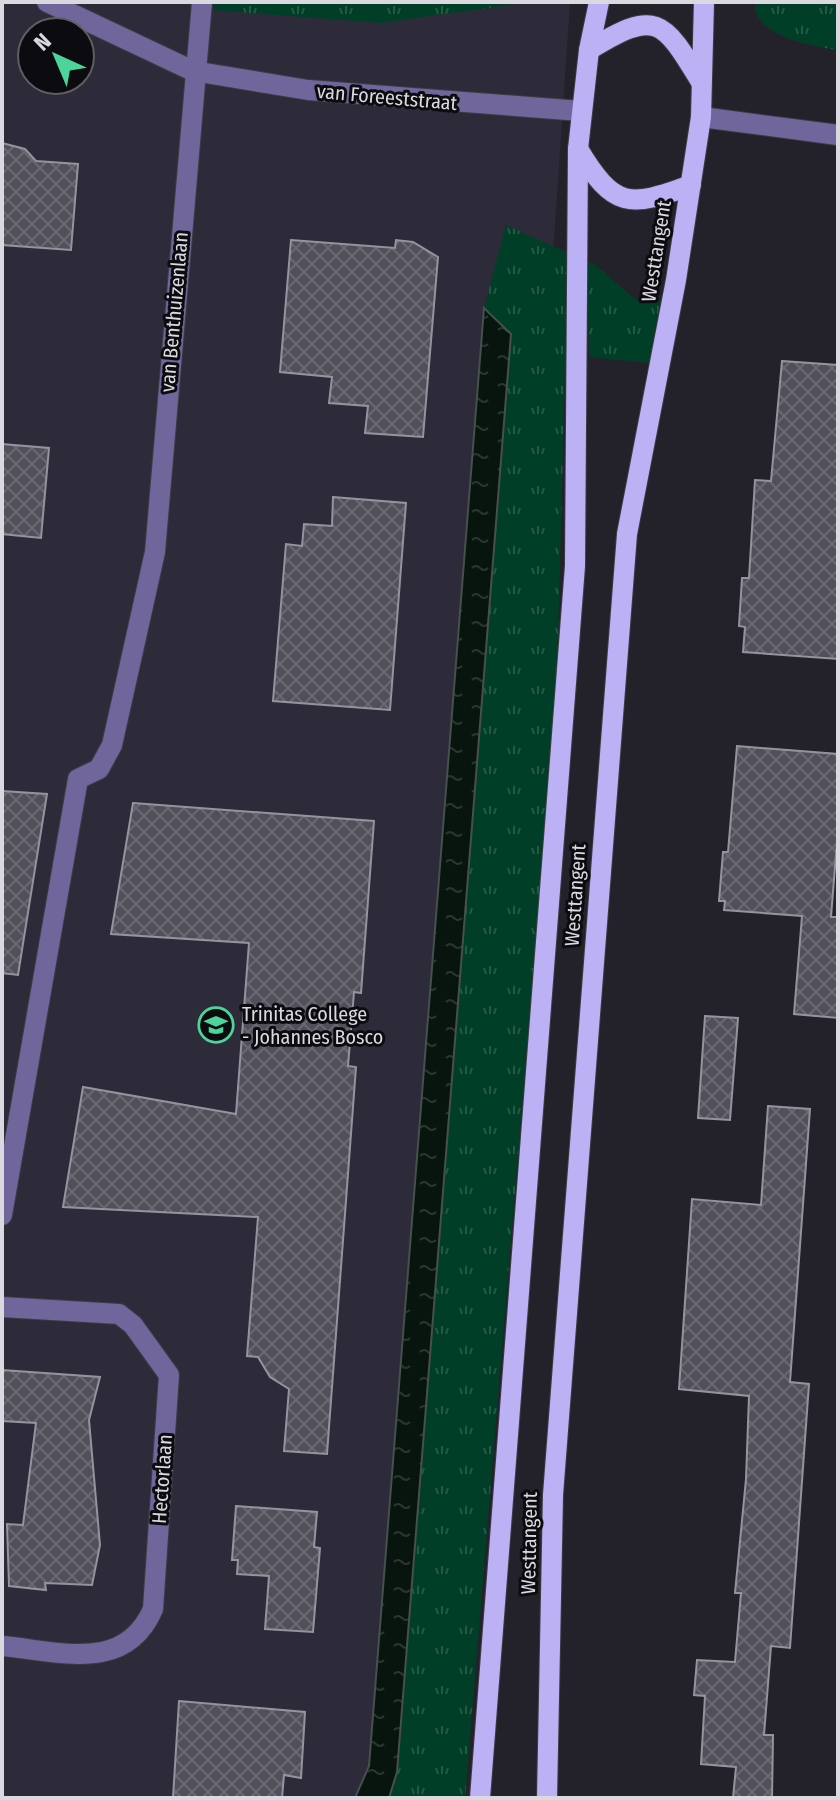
<svg xmlns="http://www.w3.org/2000/svg" width="840" height="1800" viewBox="0 0 840 1800" font-family="'Fira Sans Condensed',sans-serif">
<style>
.built{fill:#2d2b39;fill-rule:evenodd}
.grass{fill:url(#grass-tufts)}
.water{fill:url(#water-ripples);stroke:#46504d;stroke-width:2}
.building{fill:url(#building-cross-hatch);stroke:#94939e;stroke-width:2}
.lines{fill:none;stroke-linecap:round;stroke-linejoin:round}
.minor-casing{stroke:#3d3c44;stroke-width:22}
.major-casing{stroke:#3d3c44;stroke-width:22}
.minor{stroke:#70669c;stroke-width:20}
.major{stroke:#bcb1f4;stroke-width:20}
.labels{text-anchor:middle;stroke-width:6;stroke-linejoin:round;paint-order:stroke}
.street-label{font-size:20px;fill:#dad9df;stroke:#0c0c10}
.poi-label{font-size:20px;fill:#dad9df;stroke:#0c0c10;text-anchor:start}
</style>
<defs>
<pattern id="grass-tufts" width="24" height="20" patternUnits="userSpaceOnUse" patternTransform="scale(2)"><rect width="24" height="20" fill="#003e27"/><path d="M3 7l-1-3M5 7V3M7 7l1-3M15 17l-1-3M17 17v-4M19 17l1-3" fill="none" stroke="#255946"/></pattern>
<pattern id="water-ripples" width="26" height="14" patternUnits="userSpaceOnUse" patternTransform="scale(2)"><rect width="26" height="14" fill="#07150e"/><path d="M2 4q2-2 4 0t4 0M15 11q2-2 4 0t4 0" fill="none" stroke="#2b3631"/></pattern>
<pattern id="building-cross-hatch" width="8" height="8" patternUnits="userSpaceOnUse" patternTransform="scale(2)"><rect width="8" height="8" fill="#51505a"/><path d="M0 0l8 8M0 8l8-8" fill="none" stroke="#696971"/></pattern>
</defs>
<rect width="100%" height="100%" fill="#23222b"/>
<path class="built" d="M2,2H570L449,1798H2ZM32,32H80V80H32Z"/>
<g class="grass">
<path d="M213,2H531L380,23L212,10Z"/>
<path d="M755,2H838V50C813,46 753,37 755,2Z"/>
<path d="M506,225L568,253L557,681L465,1798H389L397,1772L511,335L484,308Z"/>
<path d="M587,263H593L636,300L660,301L650,363L589,357Z"/>
</g>
<path class="water" d="M484,308L511,334L397,1772L389,1798H355L369,1766Z"/>
<g class="building">
<path d="M2,143L25,149L36,161L78,164L71,250L2,245Z"/>
<path d="M291,240L395,248L396,240L413,242L438,257L423,437L365,433L368,406L329,403L332,377L280,372Z"/>
<path d="M782,361L838,365V659L743,652L745,627L739,626L742,578H749L755,480L771,481Z"/>
<path d="M2,444L49,448L41,538L2,534Z"/>
<path d="M333,497L406,503L390,710L273,701L286,544L302,546L304,524L332,526Z"/>
<path d="M737,746L838,754V830L831,917H838V1018L794,1014L802,916L724,910L725,901H719L723,852H728Z"/>
<path d="M2,791L47,794L18,975L2,973Z"/>
<path d="M133,803L374,821L361,993L354,992L348,1066L356,1067L327,1454L284,1451L289,1389L270,1377L258,1357L247,1356L258,1217L63,1207L83,1087L236,1114L249,943L111,934Z"/>
<path d="M705,1016L738,1018L730,1120L698,1118Z"/>
<path d="M768,1106L810,1109L790,1382L809,1384L790,1648L771,1646L764,1735H773L772,1798H733L736,1767L701,1764L705,1696L694,1695L697,1660L735,1662L741,1593H735L746,1479L749,1396L679,1389L692,1199L761,1205Z"/>
<path d="M2,1370L100,1377L89,1420L100,1545L92,1585L45,1583L46,1590L9,1586L7,1524L23,1525L36,1423L2,1421Z"/>
<path d="M236,1506L317,1512L314,1547L320,1548L313,1632L265,1629L269,1576L237,1574L238,1560H232Z"/>
<path d="M179,1701L305,1712L301,1778L284,1775L282,1798H173Z"/>
</g>
<g class="lines">
<defs>
<g id="minor">
<path d="M47,2L193,71L308,90L581,111"/>
<path d="M701,117L838,135"/>
<path d="M2,1215L78,779L99,769L112,745L155,552L202,2"/>
<path d="M2,1307L119,1314L133,1325L169,1375L153,1609C125,1674 59,1651 2,1646"/>
</g>
<g id="major">
<path d="M589,50C656,9 662,18 701,82"/>
<path d="M578,149C614,209 629,208 691,185"/>
<path d="M480,1798L575,566L578,149L589,50L599,2"/>
<path d="M547,1798L553,1495L627,534L676,280L701,117L704,2"/>
</g>
</defs>
<use href="#minor" class="minor-casing"/>
<use href="#major" class="major-casing"/>
<use href="#minor" class="minor"/>
<use href="#major" class="major"/>
</g>
<defs>
<symbol id="university-ring" viewBox="-11 -11 22 22"><circle r="9.5" fill="#0c0c10" stroke="#4cd49b" stroke-width="1.5"/><path d="M0-5L7-2L0 1L-7-2ZM-4 1L0 2.5L4 1V4Q0 6-4 4Z" fill="#4cd49b"/></symbol>
</defs>
<g fill-rule="evenodd">
<use href="#university-ring" x="196" y="1005" width="40" height="40"/>
</g>
<g class="labels">
<g class="street-label">
<text transform="translate(387 97) rotate(5)" y="7">van Foreeststraat</text>
<text transform="translate(656 251) rotate(-81)" y="7">Westtangent</text>
<text transform="translate(174 312) rotate(-85)" y="7">van Benthuizenlaan</text>
<text transform="translate(575 895) rotate(-86)" y="7">Westtangent</text>
<text transform="translate(162 1479) rotate(-86)" y="7">Hectorlaan</text>
<text transform="translate(529 1543) rotate(-89)" y="7">Westtangent</text>
</g>
<g class="poi-label">
<text x="242" y="1021">Trinitas College<tspan x="242" dy="23">- Johannes Bosco</tspan></text>
</g>
</g>
<rect width="840" height="1800" fill="none" stroke="#dad9df" stroke-width="8"/>
<g transform="translate(56 56) rotate(316)"><circle r="38" fill="#0c0c10" stroke="#5e5e63" stroke-width="2"/>
<path d="M0-6L14 30L0 20L-14 30Z" fill="#4cd49b"/>
<text y="-12" font-size="22" font-weight="bold" text-anchor="middle" fill="#dad9df">N</text>
</g>
</svg>
